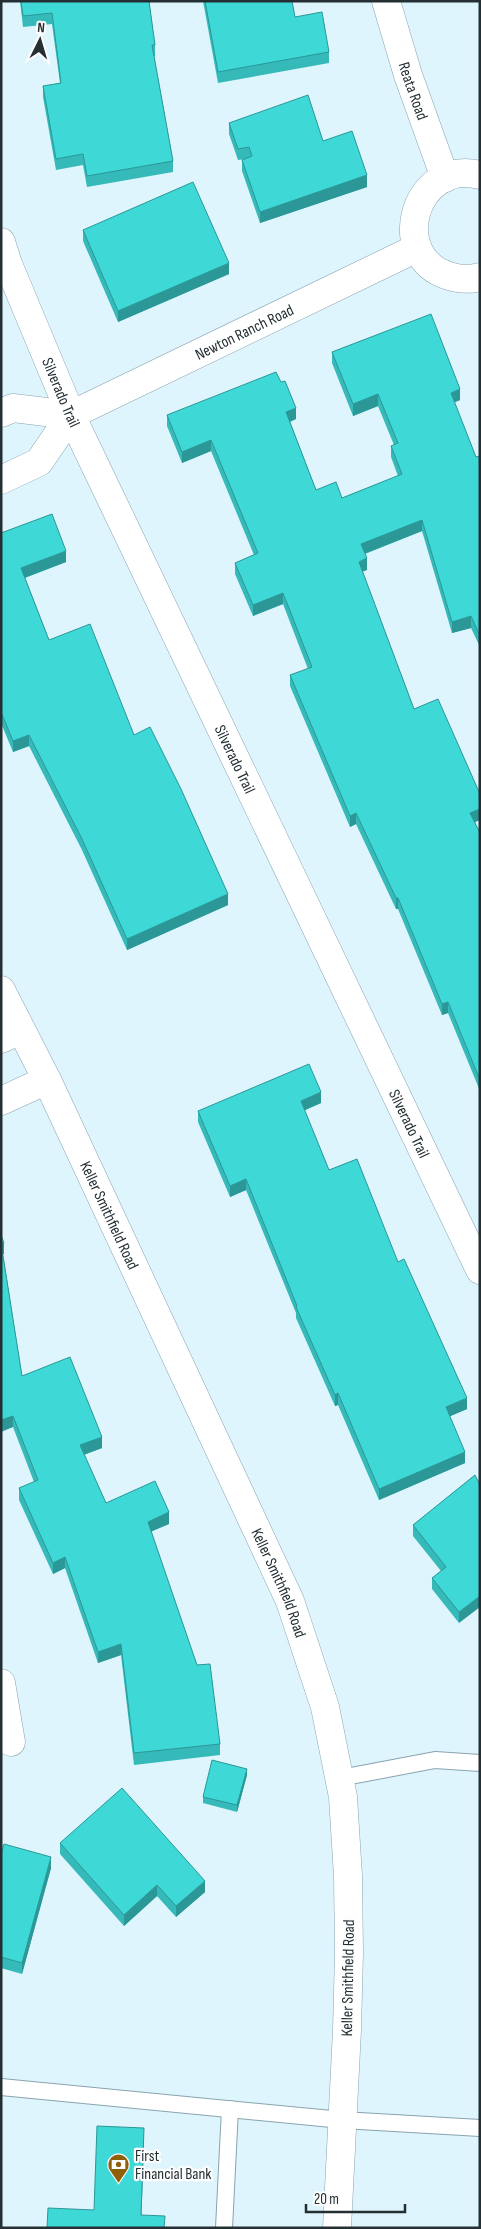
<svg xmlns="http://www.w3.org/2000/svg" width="481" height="2229" viewBox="0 0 481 2229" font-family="'Sofia Sans Condensed',sans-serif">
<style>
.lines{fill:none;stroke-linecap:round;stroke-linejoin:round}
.service-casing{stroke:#89a4af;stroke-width:18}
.minor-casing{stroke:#89a4af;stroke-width:29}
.secondary-casing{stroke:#89a4af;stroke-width:29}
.service{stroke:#fff;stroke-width:16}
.minor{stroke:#fff;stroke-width:28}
.secondary{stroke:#fff;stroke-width:28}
.wall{fill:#35bab9}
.shaded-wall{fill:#2b9796}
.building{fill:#3ed8d7;stroke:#2b9796}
.labels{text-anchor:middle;stroke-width:4.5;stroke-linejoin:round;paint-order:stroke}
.street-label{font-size:16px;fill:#242f33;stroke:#fdfdfd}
.poi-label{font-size:16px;fill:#242f33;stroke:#fdfdfd;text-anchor:start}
</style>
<rect width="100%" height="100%" fill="#def5fe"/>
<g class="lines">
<defs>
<g id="service">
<path d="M340,1778L435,1760L480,1763"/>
<path d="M1,2087L342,2120L480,2128"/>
<path d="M224,2228L230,2109"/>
</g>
<g id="minor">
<path id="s1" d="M386,1L408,75L445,178"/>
<path d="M480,175C415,158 386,256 449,276C459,279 470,280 480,277"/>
<path id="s2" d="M1,242L8,264L71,415L480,1270"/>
<path d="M1,413L13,408L71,415"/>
<path id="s3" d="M1,480L39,462L71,415L417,248"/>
<path d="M1,1039L21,1030"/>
<path d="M1,1101L47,1080"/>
<path d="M1,1683L11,1742"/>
</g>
<g id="secondary">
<path id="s4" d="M1,990L47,1080L290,1601L325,1707L343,1797L348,1876L349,1953L347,2030L337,2228"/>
</g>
</defs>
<use href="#service" class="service-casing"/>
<use href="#minor" class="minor-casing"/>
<use href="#secondary" class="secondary-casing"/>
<use href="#service" class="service"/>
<use href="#minor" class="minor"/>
<use href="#secondary" class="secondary"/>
</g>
<g class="wall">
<path d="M20,1H149L155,45V56H154L173,161V172L87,187L83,165L56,170L43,97V86L60,83L52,24L23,27Z"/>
<path d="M203,1H292L295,17L329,52V63L218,83Z"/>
<path d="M229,123L323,141L367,187L260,223L242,171V160L246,159L238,160L229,134Z"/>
<path d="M83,230L229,274L118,322L83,241Z"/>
<path d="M332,352L460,400L454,402L476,457L480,456V647L471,628L452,633L422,531L365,554L367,570L362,571L414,709L480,794V820L475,822L480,833V1091L448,1013L442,1015L398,909H396L356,824L350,827L290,686V675L308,669L283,604L253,616L235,574V563L254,555L211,451L182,463L167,426V415L296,419L290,422L316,490L342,498L398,476L391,457V446L394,445L378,406L353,416L332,363Z"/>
<path d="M1,533L66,562L25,578L49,640L134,735L228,905L127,950L82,850L29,746L13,752L1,723Z"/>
<path d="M321,1103L304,1110L329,1170L398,1262L467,1409L450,1416L465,1463L379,1500L338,1405L335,1406L296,1318V1313L246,1190L230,1197L198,1122V1111Z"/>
<path d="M1,1235L3,1254L22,1376L102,1448L84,1455L106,1503L169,1524L151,1531L220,1744V1755L134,1765L121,1655L98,1663L65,1568L53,1574L19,1500V1488L34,1482L13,1427Z"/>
<path d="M475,1475L459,1623L432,1589V1578L441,1571L413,1536V1525Z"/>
<path d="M247,1775L237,1812L203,1803V1797Z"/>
<path d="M60,1843L205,1892L176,1917L157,1896L124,1926L60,1854Z"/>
<path d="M1,1854L51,1868L22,1974L1,1968Z"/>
</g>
<g class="shaded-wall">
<path d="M367,175V187L260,223V212Z"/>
<path d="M229,263V274L118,322V311Z"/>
<path d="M460,389V400L451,404V393Z"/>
<path d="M378,394V406L353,416V404Z"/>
<path d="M296,408V419L286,423V412Z"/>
<path d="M211,440V451L182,463V452Z"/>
<path d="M422,520V531L361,555V544Z"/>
<path d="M66,551V562L21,579V568Z"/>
<path d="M367,558V570L359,573V562Z"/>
<path d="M283,593V604L253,616V605Z"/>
<path d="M471,616V628L452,633V622Z"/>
<path d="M29,735V746L13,752V741Z"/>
<path d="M480,809V820L470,824V813Z"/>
<path d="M356,813V824L350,827V816Z"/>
<path d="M228,894V905L127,950V939Z"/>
<rect x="396" y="898" width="2" height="11"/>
<path d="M448,1002V1013L442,1015V1004Z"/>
<path d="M321,1092V1103L301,1112V1101Z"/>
<path d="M246,1179V1190L230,1197V1186Z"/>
<rect x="1" y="1243" width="3" height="11"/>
<path d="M338,1393V1405L335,1406V1395Z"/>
<path d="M467,1398V1409L446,1418V1407Z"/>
<path d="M13,1416V1427L1,1432V1420Z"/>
<path d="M102,1437V1448L80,1456V1445Z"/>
<path d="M465,1452V1463L379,1500V1489Z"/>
<path d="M169,1512V1524L148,1533V1522Z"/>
<path d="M65,1557V1568L53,1574V1563Z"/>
<path d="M480,1596V1607L459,1623V1612Z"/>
<path d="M121,1644V1655L98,1663V1652Z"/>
<path d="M247,1769V1775L237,1812V1805Z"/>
<path d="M51,1857V1868L22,1974V1963Z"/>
<path d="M205,1881V1892L176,1917V1906Z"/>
<path d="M157,1885V1896L124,1926V1915Z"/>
<path d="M144,2128V2143L141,2228V2215Z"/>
</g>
<g class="building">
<path d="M21,1H149L155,45H152L173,161L87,176L83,154L56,159L43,86L61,83L52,13L23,16Z"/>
<path d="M205,1H292L295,17L322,12L329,52L218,72Z"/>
<path d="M308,95L323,141L352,131L367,175L260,212L242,160L252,156L249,147L238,149L229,123Z"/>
<path d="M193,182L229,263L118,311L83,230Z"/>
<path d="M431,314L460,389L451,393L476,457L480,456V636L471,616L452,622L422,520L361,544L367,558L359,562L414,709L438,699L480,794V809L470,813L480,833V1080L448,1002L442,1004L398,898H396L356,813L350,816L290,675L312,667L283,593L253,605L235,563L258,553L211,440L182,452L167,415L276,372L281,382L285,381L296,408L286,412L316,490L336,482L342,498L402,474L391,446L398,443L378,394L353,404L332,352Z"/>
<path d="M52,514L66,551L21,568L49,640L90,624L134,735L150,727L181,789L228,894L127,939L82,839L29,735L13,741L1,712V533Z"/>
<path d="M309,1064L321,1092L301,1101L329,1170L357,1159L398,1262L404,1259L467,1398L446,1407L465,1452L379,1489L338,1393L335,1395L296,1307L297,1306L246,1179L230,1186L198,1111Z"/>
<path d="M1,1235L4,1243H1L22,1376L70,1357L102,1437L80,1445L106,1503L155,1481L169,1512L148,1522L197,1665L210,1664L220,1744L134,1753L121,1644L98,1652L65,1557L53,1563L19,1488L38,1480L13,1416L1,1420Z"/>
<path d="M475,1475L480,1485V1596L459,1612L432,1578L446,1567L413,1525Z"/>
<path d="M212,1760L247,1769L237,1805L203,1797Z"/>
<path d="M122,1788L205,1881L176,1906L157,1885L124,1915L60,1843Z"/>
<path d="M4,1844L51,1857L22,1963L1,1957V1854Z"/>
<path d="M97,2126L144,2128L141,2215L165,2216L164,2228H47L48,2208L94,2210Z"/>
</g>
<defs>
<symbol id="bank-pin" viewBox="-11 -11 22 30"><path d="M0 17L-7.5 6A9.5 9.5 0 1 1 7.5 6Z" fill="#8f6009" stroke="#fdfdfd"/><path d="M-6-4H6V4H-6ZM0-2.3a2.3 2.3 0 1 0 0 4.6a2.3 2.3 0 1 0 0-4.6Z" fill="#fff"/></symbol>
</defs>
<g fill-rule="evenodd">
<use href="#bank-pin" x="106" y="2152" width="25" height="34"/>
</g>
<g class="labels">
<g class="street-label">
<text dy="6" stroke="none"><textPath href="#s1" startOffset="94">Reata Road</textPath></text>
<text dy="6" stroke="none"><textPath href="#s3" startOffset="291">Newton Ranch Road</textPath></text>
<text dy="6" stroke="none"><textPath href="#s2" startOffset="162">Silverado Trail</textPath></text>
<text dy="6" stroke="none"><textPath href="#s2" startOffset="568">Silverado Trail</textPath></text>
<text dy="6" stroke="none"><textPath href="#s2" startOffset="972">Silverado Trail</textPath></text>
<text dy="6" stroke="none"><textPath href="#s4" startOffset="250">Keller Smithfield Road</textPath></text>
<text dy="6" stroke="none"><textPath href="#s4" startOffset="655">Keller Smithfield Road</textPath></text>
<text transform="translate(347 1978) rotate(-89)" y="6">Keller Smithfield Road</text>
</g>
<g class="poi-label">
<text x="135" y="2161">First<tspan x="135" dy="18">Financial Bank</tspan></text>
</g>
</g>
<rect width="481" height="2229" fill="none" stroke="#242f33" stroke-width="5"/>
<g transform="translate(40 40) rotate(5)" stroke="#fdfdfd" stroke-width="4" paint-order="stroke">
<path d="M0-4L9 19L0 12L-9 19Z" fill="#242f33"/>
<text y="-8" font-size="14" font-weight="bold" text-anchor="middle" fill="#242f33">N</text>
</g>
<path d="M306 2204v8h99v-8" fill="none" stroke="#242f33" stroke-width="2.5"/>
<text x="314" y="2204" font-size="15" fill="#242f33" stroke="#fdfdfd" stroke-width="4" paint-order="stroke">20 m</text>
</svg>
